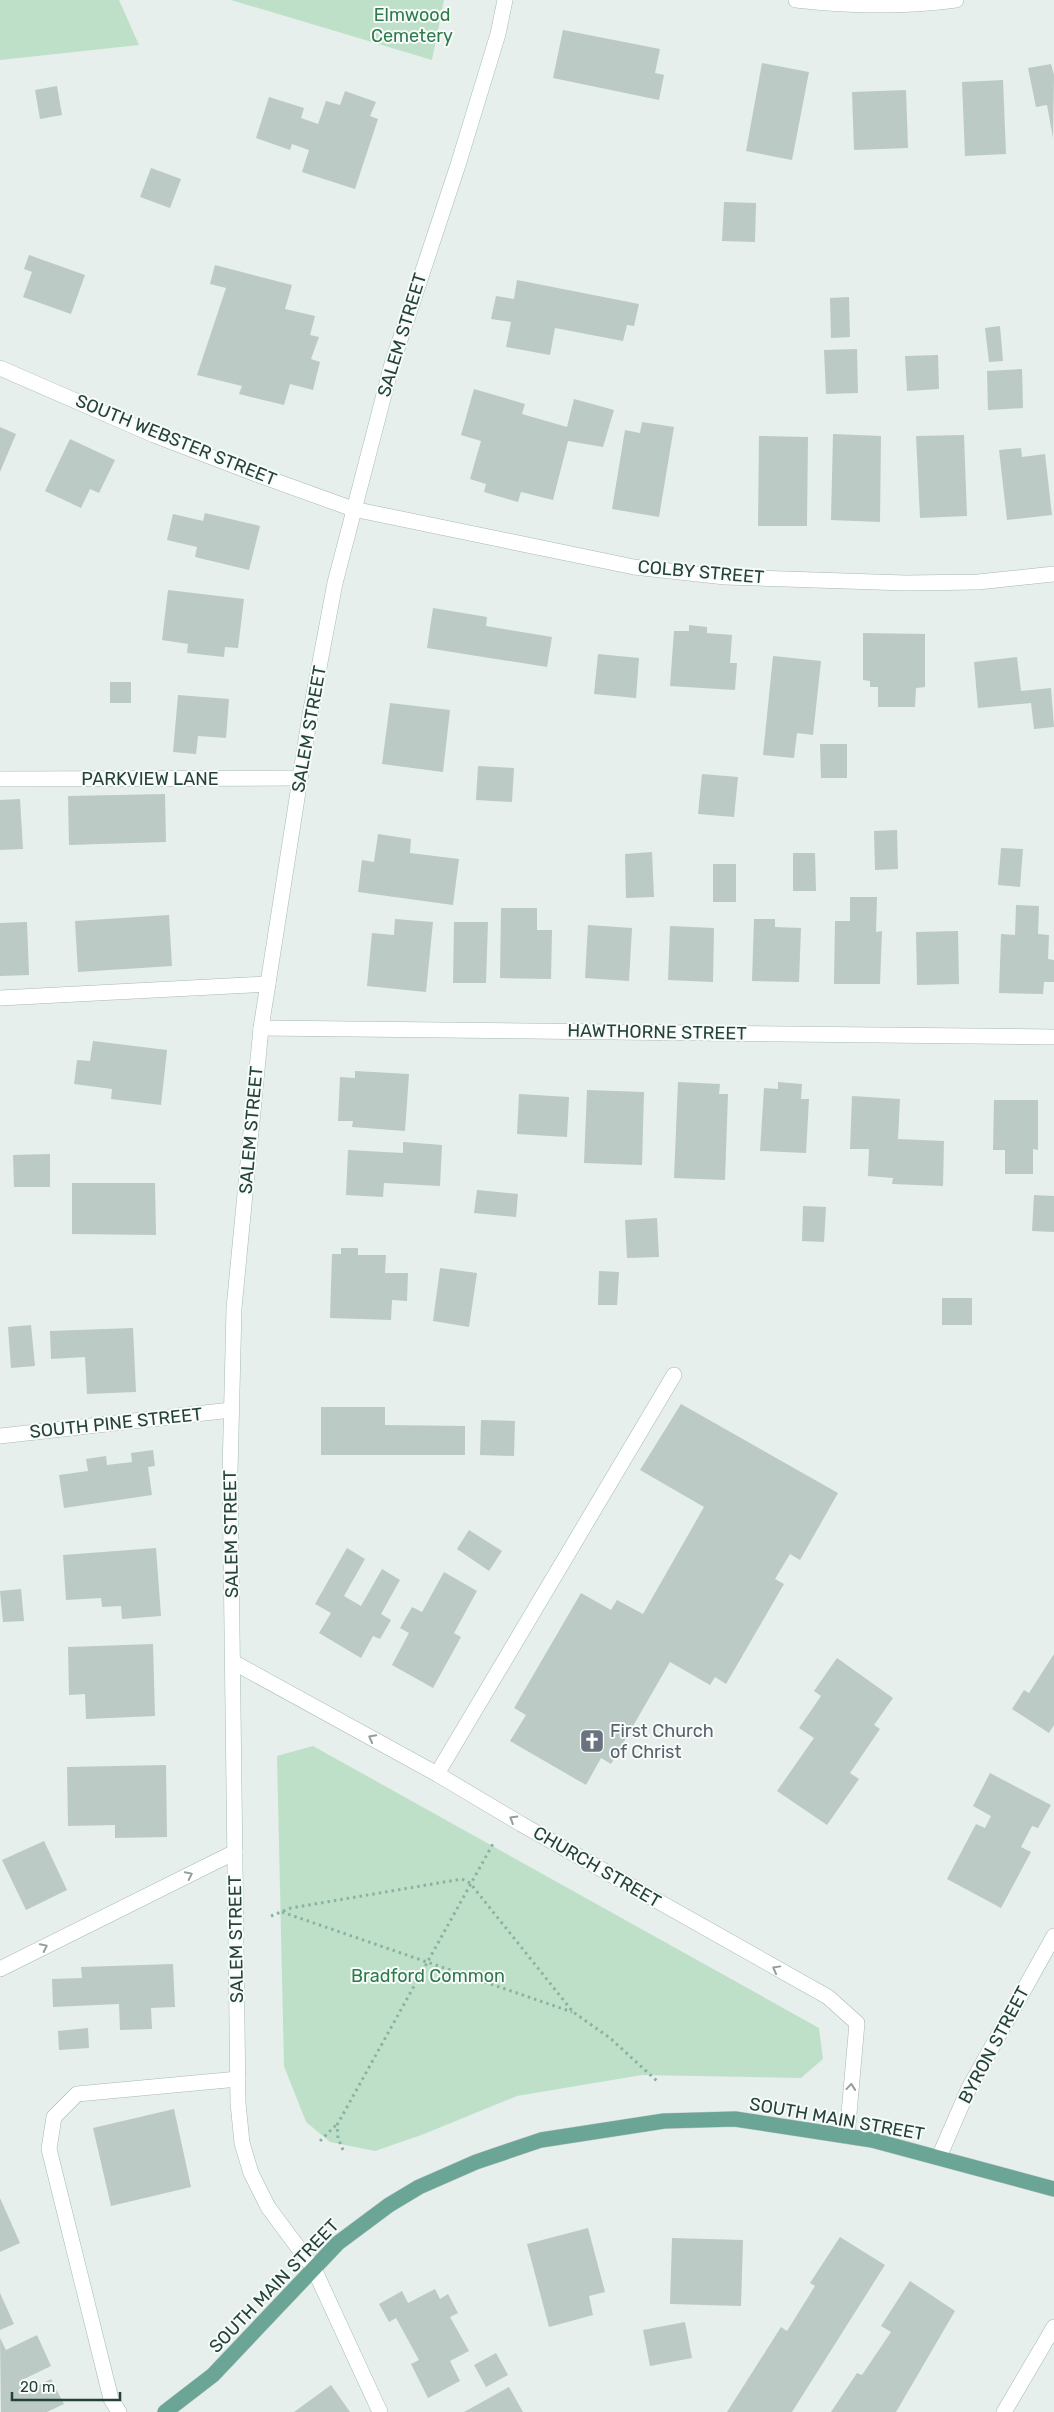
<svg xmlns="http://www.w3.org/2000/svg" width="1054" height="2412" viewBox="0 0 1054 2412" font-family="Rubik,sans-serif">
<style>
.green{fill:#bfe0c8}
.building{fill:#bbcac4}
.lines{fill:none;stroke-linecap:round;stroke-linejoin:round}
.service-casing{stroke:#a8b8b2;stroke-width:16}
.minor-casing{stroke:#a8b8b2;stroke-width:16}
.secondary-casing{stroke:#a4bbb3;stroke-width:16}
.primary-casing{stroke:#c2cac8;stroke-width:16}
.path{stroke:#86b3a5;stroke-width:3;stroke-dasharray:2.5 4;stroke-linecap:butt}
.service{stroke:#fff;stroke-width:15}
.minor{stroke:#fff;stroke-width:15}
.secondary{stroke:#fff;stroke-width:15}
.primary{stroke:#6aa596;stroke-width:15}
.oneway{stroke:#92a09c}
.labels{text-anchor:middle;stroke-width:4;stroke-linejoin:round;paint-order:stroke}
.park-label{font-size:18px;fill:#2d7a4b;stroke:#f7fbf9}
.street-label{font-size:18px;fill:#24423a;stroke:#f7fbf9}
.worship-label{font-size:18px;fill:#5b616d;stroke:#f7fbf9;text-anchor:start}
</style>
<rect width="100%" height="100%" fill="#e6efeb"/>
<g class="green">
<path d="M0,0H119L139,45L0,60Z"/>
<path d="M231,0H444L432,60Z"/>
<path d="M313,1746L819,2028L823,2059L801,2078L642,2075L517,2096L424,2134L375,2151L330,2142L306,2122L284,2066L277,1756Z"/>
</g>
<g class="building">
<path d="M563,30L660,49L655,73L664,75L659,100L553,78Z"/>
<path d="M762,63L809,72L792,160L746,151Z"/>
<path d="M1051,64L1054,75L1053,138L1047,105L1036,107L1028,68Z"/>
<path d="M1003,80L1006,154L965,156L962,82Z"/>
<path d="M57,86L62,115L40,119L35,90Z"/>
<path d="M906,90L908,148L854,150L852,92Z"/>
<path d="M345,91L376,102L370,116L378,119L355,189L302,172L309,150L292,144L290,150L256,138L269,97L304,108L301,118L318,124L326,101L340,105Z"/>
<path d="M151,168L181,179L170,208L140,197Z"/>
<path d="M724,202L756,203L755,242L722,241Z"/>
<path d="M29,255L85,275L71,314L23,297L32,272L24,269Z"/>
<path d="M215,265L292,285L285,309L315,316L310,335L319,337L311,359L320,362L313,390L290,384L284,405L239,394L242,386L197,375L226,288L210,284Z"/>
<path d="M517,280L639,304L634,326L627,325L623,341L555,328L550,355L506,347L511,322L491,319L496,296L514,299Z"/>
<path d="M849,297L850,337L831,338L830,298Z"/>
<path d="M1000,326L1003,361L989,362L985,328Z"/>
<path d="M857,349L858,393L826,394L824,350Z"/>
<path d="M938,355L939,389L907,391L905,356Z"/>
<path d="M1022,369L1023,408L988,410L987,371Z"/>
<path d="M474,389L525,404L522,414L567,427L574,399L614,410L603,447L568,441L553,500L521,492L518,502L484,492L486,484L470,479L481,441L461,435Z"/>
<path d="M642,422L674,427L659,517L612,509L625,430L640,433Z"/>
<path d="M0,427L16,434L0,472Z"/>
<path d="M833,434L881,436L880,522L831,520Z"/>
<path d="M964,435L967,516L920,518L916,436Z"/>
<path d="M759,436L808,437L807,526H758Z"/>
<path d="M70,439L115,460L99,493L90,489L81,508L45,491Z"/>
<path d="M1021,448L1022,457L1045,454L1052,515L1007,520L999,450Z"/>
<path d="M205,513L260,526L249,570L195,557L197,547L167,540L173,514L203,521Z"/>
<path d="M168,590L244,599L238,648L225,647L224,657L187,653L188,644L162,640Z"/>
<path d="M433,608L487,617L486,626L552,637L547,667L427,648Z"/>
<path d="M689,625L707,627V633L732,635L730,663H737L735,690L670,686L674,631H689Z"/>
<path d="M863,633L925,634V687L916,688L915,707H878V687H870V681L863,680Z"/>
<path d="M598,654L639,658L636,698L594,694Z"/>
<path d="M773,656L821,661L813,735L797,733L794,758L763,755Z"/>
<path d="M1017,657L1021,691L1051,688L1054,727L1034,729L1031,703L978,708L974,662Z"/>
<rect x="110" y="682" width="21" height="21"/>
<path d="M178,695L229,699L226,738L198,736L196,754L173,752Z"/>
<path d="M390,703L450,710L443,772L382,764Z"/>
<path d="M820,744H847V778H821Z"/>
<path d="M478,766L514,768L512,802L476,800Z"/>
<path d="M702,774L738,777L734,817L698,814Z"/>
<path d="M165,794L166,842L69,845L68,796Z"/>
<path d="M20,799L23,849L0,850V800Z"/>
<path d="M897,830L898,869L875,870L874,831Z"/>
<path d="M378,834L411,839L410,853L459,859L453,905L358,892L362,860L374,862Z"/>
<path d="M1001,848L1023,849L1020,887L998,885Z"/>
<path d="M652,852L654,897L626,898L625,854Z"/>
<path d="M793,853H815L816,891H793Z"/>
<rect x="713" y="864" width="23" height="38"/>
<path d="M850,897H877L876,932L882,931L880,984H834L835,921H850Z"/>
<path d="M1016,905L1039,906L1038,934L1049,935L1048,959L1054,960V982H1044L1043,994L999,993L1001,934L1015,935Z"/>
<path d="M501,908H537V930H552L551,979L500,978Z"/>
<path d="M169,915L172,966L78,972L75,921Z"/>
<path d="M395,919L433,922L426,992L367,986L372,933L394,935Z"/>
<path d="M754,919H775V927L801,928L799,982L752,981Z"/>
<path d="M27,922L29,975L0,976V923Z"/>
<path d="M454,922H488L486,983H453Z"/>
<path d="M588,925L632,928L629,981L585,978Z"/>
<path d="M670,926L714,928L713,982L668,980Z"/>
<path d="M958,931L959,984L917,985L916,932Z"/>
<path d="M93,1041L167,1050L161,1105L111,1099L112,1089L74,1084L77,1060L90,1061Z"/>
<path d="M355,1071L409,1074L405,1131L352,1127L353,1121H338L340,1077L355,1078Z"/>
<path d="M678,1082L720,1084L719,1094H728L725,1180L674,1178Z"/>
<path d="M778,1082L802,1084L801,1099H809L806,1153L760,1151L764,1088L778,1089Z"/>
<path d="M587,1090L644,1092L642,1165L584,1163Z"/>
<path d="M519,1094L569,1097L567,1137L517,1134Z"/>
<path d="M852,1096L900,1099L898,1139L944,1141L943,1186L892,1184L893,1178L868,1176L869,1149H850Z"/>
<path d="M994,1100H1038V1150L1033,1149V1174H1005V1150H993Z"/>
<path d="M403,1142L442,1145L440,1186L384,1183L383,1197L346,1195L348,1150L403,1153Z"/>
<path d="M50,1154V1187H14L13,1155Z"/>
<path d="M72,1183H155L156,1235L72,1234Z"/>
<path d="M477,1190L518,1194L516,1217L474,1213Z"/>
<path d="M1034,1195L1054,1196V1232L1032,1231Z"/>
<path d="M803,1206L826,1207L824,1242L802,1241Z"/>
<path d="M657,1218L659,1257L627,1258L625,1220Z"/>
<path d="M341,1248H358V1255H386L385,1273H408L407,1301L392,1300L391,1320L330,1318L332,1254H341Z"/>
<path d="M440,1268L477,1273L469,1327L433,1321Z"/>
<path d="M599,1271L619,1272L617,1305H598Z"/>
<rect x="942" y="1298" width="30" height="27"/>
<path d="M31,1325L35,1366L11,1368L8,1327Z"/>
<path d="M133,1328L136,1392L87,1394L85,1357L51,1359L50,1331Z"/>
<path d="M681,1404L838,1493L800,1560L790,1554L775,1579L784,1584L726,1684L715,1677L710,1685L670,1662L611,1764L601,1758L586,1785L510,1741L526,1715L514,1708L581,1593L611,1610L617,1600L643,1614L704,1507L640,1470Z"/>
<path d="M321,1407H385V1425L465,1426V1455H321Z"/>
<path d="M481,1420L515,1421L514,1456L480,1455Z"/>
<path d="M153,1450L155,1466L148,1467L152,1495L64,1508L59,1475L88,1471L86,1459L106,1456L107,1465L132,1462L131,1453Z"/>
<path d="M469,1530L502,1551L489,1571L457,1549Z"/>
<path d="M156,1548L161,1616L122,1619L121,1606L102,1607L101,1598L66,1600L63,1555Z"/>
<path d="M347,1548L365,1559L344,1596L361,1606L382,1569L400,1580L381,1614L391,1620L380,1639L373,1636L361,1658L319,1633L331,1613L315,1604Z"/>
<path d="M444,1572L477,1591L454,1633L461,1637L433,1688L392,1665L409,1633L400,1628L412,1607L422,1612Z"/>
<path d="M21,1589L24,1621L3,1622L0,1591Z"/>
<path d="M153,1644L155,1716L86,1719L85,1694L69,1695L68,1647Z"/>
<path d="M1054,1654V1725L1049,1733L1012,1709L1024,1690L1029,1693Z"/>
<path d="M837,1658L893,1698L874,1725L880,1729L850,1773L859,1779L827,1825L777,1791L814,1738L799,1728L821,1696L814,1691Z"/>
<path d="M166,1765L167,1837L115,1838V1825L68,1826L67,1767Z"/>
<path d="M990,1773L1051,1805L1038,1828L1032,1826L1021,1847L1031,1852L1001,1908L947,1879L976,1824L985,1828L991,1816L973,1806Z"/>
<path d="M44,1841L67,1890L26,1910L2,1860Z"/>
<path d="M173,1964L175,2007L151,2008L152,2029L120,2030L119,2004L53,2007L52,1979L82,1978L81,1967Z"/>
<path d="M88,2028L89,2048L59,2050L58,2031Z"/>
<path d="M174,2109L191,2187L111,2206L93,2128Z"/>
<path d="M0,2198L20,2243L0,2252Z"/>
<path d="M588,2228L605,2292L589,2296L593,2315L549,2327L527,2244Z"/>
<path d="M840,2237L885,2265L792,2412H727L781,2327L787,2331L815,2286L810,2283Z"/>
<path d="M672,2238L743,2240L741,2306L670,2304Z"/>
<path d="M910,2281L955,2311L896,2412H831L857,2373L862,2375L891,2332L881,2326Z"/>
<path d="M435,2289L440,2299L448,2294L458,2313L450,2317L469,2351L450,2361L460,2381L428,2398L411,2364L419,2360L396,2318L389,2322L379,2304L402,2291L408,2303Z"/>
<path d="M0,2293L14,2324L0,2330Z"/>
<path d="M685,2322L692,2358L650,2366L643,2330Z"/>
<path d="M37,2335L51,2366L24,2379L29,2390L51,2379L64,2404L47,2412H1L0,2338L6,2350Z"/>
<path d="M496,2353L508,2375L486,2387L474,2365Z"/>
<path d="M331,2385L350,2412H294Z"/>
<path d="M509,2387L523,2412H464Z"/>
</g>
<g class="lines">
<defs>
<g id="service">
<path d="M0,779L300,778"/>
<path d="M0,998L268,984"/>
<path d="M437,1774L674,1375"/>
<path d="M119,2412L111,2399L49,2149L54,2117L77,2094L238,2079"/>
</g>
<g id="minor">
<path d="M796,0C848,6 904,7 956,0"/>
<path d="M0,368L154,435L256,474L353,509L634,567L725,577L906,583L978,582L1054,574"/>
<path d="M261,1028L1054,1037"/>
<path d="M0,1436L231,1410"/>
<path d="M233,1662L437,1774L521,1824L828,1997L857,2023L847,2136"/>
<path d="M0,1969L235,1852"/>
<path d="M939,2157L969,2088L1054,1936"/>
<path d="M1004,2412L1054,2327"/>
</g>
<path id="secondary" d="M380,2412L314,2269L268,2207L251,2173L242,2143L238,2103L230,1473L234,1308L261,1028L310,715L335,583L392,364L458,165L498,34L505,0"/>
<path id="primary" d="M165,2412L213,2375L338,2243L389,2205L419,2187L476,2162L541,2140L664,2121L735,2119L872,2140L1054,2189"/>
</defs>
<use href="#service" class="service-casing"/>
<use href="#minor" class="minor-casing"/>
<use href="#secondary" class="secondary-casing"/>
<use href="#primary" class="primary-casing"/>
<g class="path">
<path d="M282,1912L572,2012"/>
<path d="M271,1916L291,1908L462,1879L470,1883L573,2012L610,2038L657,2081"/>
<path d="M320,2141L336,2125"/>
<path d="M343,2150L338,2138L337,2125L494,1842"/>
</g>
<use href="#service" class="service"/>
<use href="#minor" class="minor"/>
<use href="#secondary" class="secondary"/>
<use href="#primary" class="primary"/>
</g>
<defs><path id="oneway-chevron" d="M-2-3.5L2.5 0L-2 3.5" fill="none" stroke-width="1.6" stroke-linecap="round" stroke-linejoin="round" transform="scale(1.25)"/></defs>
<g class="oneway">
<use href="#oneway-chevron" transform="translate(372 1738) rotate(-152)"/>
<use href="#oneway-chevron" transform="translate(513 1819) rotate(-149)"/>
<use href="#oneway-chevron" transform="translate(189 1875) rotate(-26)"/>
<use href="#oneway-chevron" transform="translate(44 1947) rotate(-26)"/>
<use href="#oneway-chevron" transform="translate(776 1969) rotate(-151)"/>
<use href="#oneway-chevron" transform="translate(851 2087) rotate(-85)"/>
</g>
<defs>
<symbol id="church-square" viewBox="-11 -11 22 22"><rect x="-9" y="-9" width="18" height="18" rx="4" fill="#6b7280" stroke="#f7fbf9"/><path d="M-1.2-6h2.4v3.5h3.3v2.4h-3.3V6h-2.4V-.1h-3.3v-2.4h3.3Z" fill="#fff"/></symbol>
</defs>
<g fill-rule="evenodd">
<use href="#church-square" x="578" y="1727" width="28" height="28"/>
</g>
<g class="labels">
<g class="park-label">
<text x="412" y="21">Elmwood<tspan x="412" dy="21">Cemetery</tspan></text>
<text x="428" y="1982">Bradford Common</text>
</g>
<g class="street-label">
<text transform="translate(402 335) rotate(-73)" y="6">SALEM STREET</text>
<text transform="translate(176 440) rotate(22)" y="6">SOUTH WEBSTER STREET</text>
<text transform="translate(701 572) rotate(5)" y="6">COLBY STREET</text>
<text transform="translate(309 729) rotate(-80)" y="6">SALEM STREET</text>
<text x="150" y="785">PARKVIEW LANE</text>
<text transform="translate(657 1032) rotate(1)" y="6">HAWTHORNE STREET</text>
<text transform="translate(251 1130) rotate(-85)" y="6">SALEM STREET</text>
<text transform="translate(116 1423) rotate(-6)" y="6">SOUTH PINE STREET</text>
<text transform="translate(231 1534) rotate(-91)" y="6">SALEM STREET</text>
<text transform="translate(597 1867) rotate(30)" y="6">CHURCH STREET</text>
<text transform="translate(236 1939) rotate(-91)" y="6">SALEM STREET</text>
<text transform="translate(994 2045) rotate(-62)" y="6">BYRON STREET</text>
<text transform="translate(837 2119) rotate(10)" y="6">SOUTH MAIN STREET</text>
<text transform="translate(274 2286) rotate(-46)" y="6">SOUTH MAIN STREET</text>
</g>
<g class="worship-label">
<text x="610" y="1737">First Church<tspan x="610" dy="21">of Christ</tspan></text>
</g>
</g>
<path d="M12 2392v8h108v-8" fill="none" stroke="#24423a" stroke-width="2.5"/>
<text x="20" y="2392" font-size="15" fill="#24423a" stroke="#f7fbf9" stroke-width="4" paint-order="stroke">20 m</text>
</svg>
